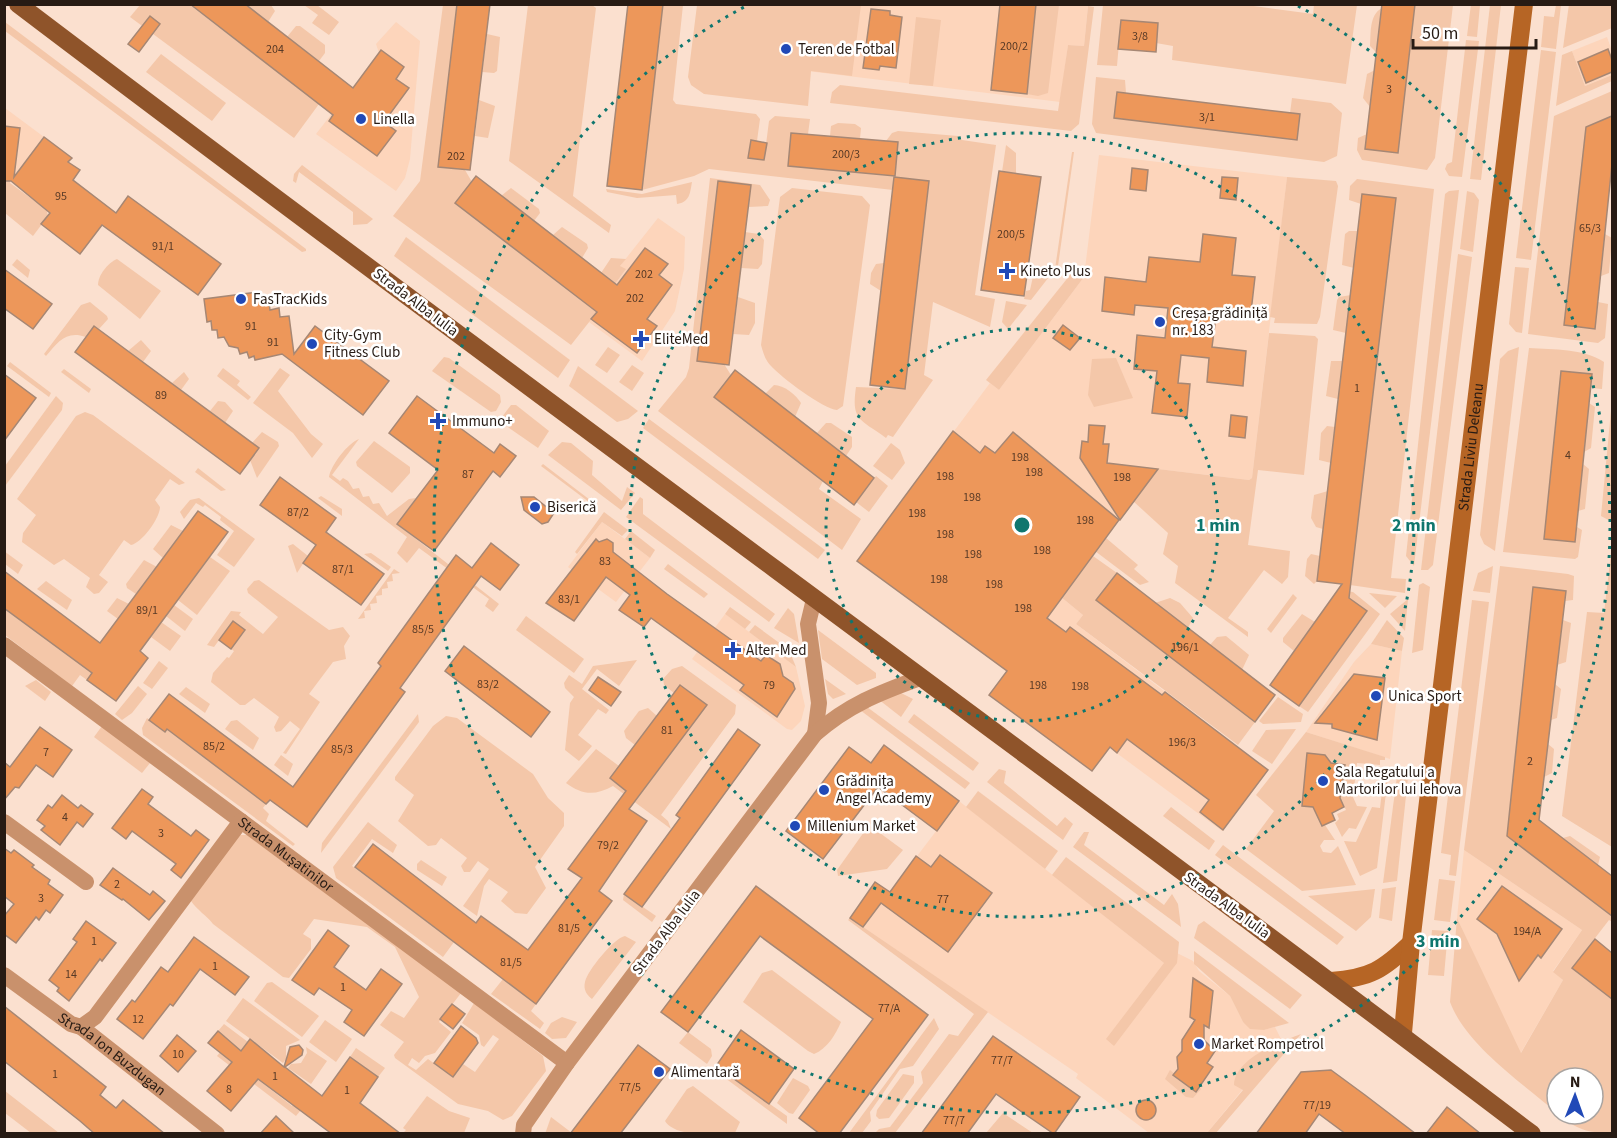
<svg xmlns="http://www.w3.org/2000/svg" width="1617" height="1138" viewBox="0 0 1617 1138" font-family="'Source Sans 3',sans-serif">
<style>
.built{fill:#fdd5bb}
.green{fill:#f4c7a9}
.building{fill:#ed975a;stroke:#a68774;stroke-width:1.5}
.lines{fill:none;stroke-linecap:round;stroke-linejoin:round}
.street{stroke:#c9916c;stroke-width:16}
.secondary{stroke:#b66525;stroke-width:18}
.primary{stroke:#8f542a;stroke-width:18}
.ring{fill:none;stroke:#0f766e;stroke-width:3;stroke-dasharray:3 6}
.poi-dot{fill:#2149b7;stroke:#fff;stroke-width:2}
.labels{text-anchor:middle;stroke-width:5;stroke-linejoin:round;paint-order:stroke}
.number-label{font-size:12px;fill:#583a26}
.poi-label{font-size:15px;fill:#271b14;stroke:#fff;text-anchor:start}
.street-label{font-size:15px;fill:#271b14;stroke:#fff}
.centre{fill:#0f766e;stroke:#fff;stroke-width:3}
.ring-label{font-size:18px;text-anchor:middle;font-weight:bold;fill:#0f766e;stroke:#fff;stroke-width:5;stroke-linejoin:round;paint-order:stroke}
</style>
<rect width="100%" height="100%" fill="#fbe0cf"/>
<g class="built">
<path d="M714,5H1088L1084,46L1068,45L1060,102L725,61Z"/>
<path d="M396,22L420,41L410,159L405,178L396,191L316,134L379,53L376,44Z"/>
<path d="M1607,37L1612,51V75L1585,86L1572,51Z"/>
<path d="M5,108L44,137L11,180L5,175Z"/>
<path d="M1099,155L1287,177L1252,478L1249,480L1158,469L1061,597L1083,615L1076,624L1268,770L1222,831L857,561L990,383L999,390L1084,277Z"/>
<path d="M658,218L685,237L684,269L675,311L642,361L589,322L625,270L620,266Z"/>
<path d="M602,522L650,558L616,602L568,567Z"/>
<path d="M725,614L796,667L805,706L801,721L792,730L787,729L692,659Z"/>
<path d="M1371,644L1402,651L1390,759L1306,732L1354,662Z"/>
<path d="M959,801L1164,963L1173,951L1193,961L1199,971L1230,996L1243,1022L1264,1030L1275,1027L1282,1041L1207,1133H1149L1076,1078L1078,1074L863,927Z"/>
<path d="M1464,850L1582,930L1553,971L1563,980L1520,1054L1457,918Z"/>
</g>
<g class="green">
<path d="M1239,4L1313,14L1314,5H1357L1346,84L1172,60L1173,46L1156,43L1158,23L1121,20L1117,66L1097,65L1103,5Z"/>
<path d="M1471,4L1480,5L1477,37L1467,36Z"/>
<path d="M1569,4L1612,5V28L1563,48Z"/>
<path d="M140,5H190L319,104L294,138L130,17Z"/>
<path d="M245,5H271L275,11L268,22Z"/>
<path d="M304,5H317L339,22L329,35L312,23L318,15Z"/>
<path d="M443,5H457L438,167L465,170L472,182L455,203L597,312L571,345L393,216L420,181Z"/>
<path d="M528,5H592L596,8L573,196L611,225L609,233L509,161Z"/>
<path d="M663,5H683L673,100L676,104L756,114L760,119L757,141H751L749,158L764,160L769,121L775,116L810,119L808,134L791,133L788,166L894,176L898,143L886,141L892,133L898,131L958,136L962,140L996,145L975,295L995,299L990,327L933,302L924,375L933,380L893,437L888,435L886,438C860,419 851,421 856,387L905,389L929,182L895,177L893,190L709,169L694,176L642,190Z"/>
<path d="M697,5H861L852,76L811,71L808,106L704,94L691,85L688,77Z"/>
<path d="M1036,5H1059L1048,93L1038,96L1027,94Z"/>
<path d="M1415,5H1453L1435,158L1427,170L1362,160L1357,150L1358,138L1367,134L1366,149L1398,153Z"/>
<path d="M1490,5H1501L1481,180L1470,179Z"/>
<path d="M1556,5H1561L1556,49L1541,47L1544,16L1554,17Z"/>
<path d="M1088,6L1094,7L1079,124L1071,131L830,103L832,92L840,85L1058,111L1068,45L1084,46Z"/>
<path d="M1382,8L1377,53L1370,46C1371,33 1369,15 1382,8Z"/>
<path d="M916,17L941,20L933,86L909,84Z"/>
<path d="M5,22L306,249V251L302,252L5,31Z"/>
<path d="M296,26H300L325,45V53L319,61L287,37Z"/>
<path d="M487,34L500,37L497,71L494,73L482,72Z"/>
<path d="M1466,40L1479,41L1462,177L1449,176L1445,169L1447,164L1452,162Z"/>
<path d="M1541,50L1556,52L1531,260L1516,258Z"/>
<path d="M1572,51L1585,86L1612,75V81L1556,106L1562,55Z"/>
<path d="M161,54L226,103L212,121L146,72Z"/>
<path d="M1375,70L1370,107L1363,98L1367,74Z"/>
<path d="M1096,77L1125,80L1126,93H1117L1114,118L1296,140L1300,114L1290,113L1292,98L1331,103L1342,113L1337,156L1324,162L1096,133L1092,124Z"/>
<path d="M1612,91V116L1586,127L1564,324L1595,329L1598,302L1608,304L1605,338L1598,343L1528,334L1554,116Z"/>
<path d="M479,100L495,106L488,138L475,136Z"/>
<path d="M838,123L855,124L861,128L860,139L830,136L831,126Z"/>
<path d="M1006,145L1016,153V174L1002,172Z"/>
<path d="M1072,152H1074L1058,266L1055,269Z"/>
<path d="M302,165L373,219L367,224L353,225V212L299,172L296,183L293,181L294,174Z"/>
<path d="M1287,177L1336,181L1338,186L1320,317L1317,324L1274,323L1275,318L1270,317Z"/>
<path d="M8,178L11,180L10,183L36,202L40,199L45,203L48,216L33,236L5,213L4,183Z"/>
<path d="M710,178L760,185L770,200L768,206L748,207L724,364L731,375L714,397L823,481L819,489L861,519L842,550L658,411L686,377L689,368Z"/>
<path d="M1357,179L1434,189L1391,578L1406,579L1405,593L1350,585L1361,204L1349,200L1350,186Z"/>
<path d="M692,182C690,193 690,202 677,204L676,195L637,198L607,192L606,189L642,194Z"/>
<path d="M511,188L539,209L540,213L534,221L501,196Z"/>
<path d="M792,188L862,196L870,205L843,406L837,410C823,409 781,377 771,366C765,360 763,352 761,345L780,197Z"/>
<path d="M1459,190L1414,566L1406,556L1445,194L1449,191Z"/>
<path d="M1467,191L1474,193L1479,200L1473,252L1460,249Z"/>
<path d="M562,227L587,244L588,248L582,258L553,235Z"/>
<path d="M1349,231H1358L1354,268L1342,265L1345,234Z"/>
<path d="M745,232L759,234L764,240L762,264L758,269L741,268Z"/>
<path d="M1605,234L1612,238L1609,273L1601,276Z"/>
<path d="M406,237L570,360L558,378L394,256Z"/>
<path d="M1458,254L1472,257L1433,565L1428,570H1421Z"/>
<path d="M611,258L626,259L620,266L626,269L615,284L601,273Z"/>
<path d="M17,259L30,270L28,278L12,265Z"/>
<path d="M117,259L161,291L140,319L98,285C98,275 108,263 117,259Z"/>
<path d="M884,263L881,291L870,284L871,273L876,264Z"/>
<path d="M1515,267L1529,268L1522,333L1516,332L1509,324Z"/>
<path d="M1074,270L1085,272L1084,277L999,390L986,380Z"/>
<path d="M1034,272L1052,273L1031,300L1024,299L1026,291L1030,290Z"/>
<path d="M1351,295L1346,333L1333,330L1337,300L1339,297Z"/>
<path d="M738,297L755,303V323L749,335L733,334Z"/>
<path d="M1006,301L1027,305L1008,329L1002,322Z"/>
<path d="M90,302L107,316L108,319L99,329L94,326L86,337C66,330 58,342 46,356L44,354L81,305Z"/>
<path d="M1269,333L1315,336L1318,339L1304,475L1258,470L1248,545L1290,551L1288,577L1282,584L1264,570L1228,618L1248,632V637L1175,583L1178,566L1163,554L1168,533L1133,501L1158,469L1249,480L1252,478Z"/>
<path d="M141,340L151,351L143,362L128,351Z"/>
<path d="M608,347L620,355L607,373L595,365Z"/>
<path d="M1519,347L1495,551L1484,544L1480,535L1500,359L1508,351Z"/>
<path d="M1529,348C1554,350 1583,348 1604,362L1602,389L1591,388L1592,374L1561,371L1544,539L1575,542L1577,527L1582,530L1578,557L1575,559L1503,552Z"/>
<path d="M444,357L449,358L500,395L501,402L496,411L491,412L432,371Z"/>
<path d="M1116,358L1133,398L1094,407L1088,395L1092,359Z"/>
<path d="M1331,361H1343L1338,399L1326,396Z"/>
<path d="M10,362L51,393L49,397L7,366Z"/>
<path d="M632,365L644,373L632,391L619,382Z"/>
<path d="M578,366L638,411L628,419L617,422L569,386Z"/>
<path d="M223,368L240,381L237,385L251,397L248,400L217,376Z"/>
<path d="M280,368L290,375L278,391L311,434L323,444L312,458L293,433L253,403Z"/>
<path d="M64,369L91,389L89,393L61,372Z"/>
<path d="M184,372L189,379L181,390L172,383Z"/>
<path d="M774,385C784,385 796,395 801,403L795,417L765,394Z"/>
<path d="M56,396L63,403L62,410L5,486V466Z"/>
<path d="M1612,400V522L1601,516Z"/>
<path d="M218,401L225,402L233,411L225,423L210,411Z"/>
<path d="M1589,403L1595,407L1591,448L1584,452Z"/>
<path d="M511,405H516L549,431L538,448L499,421Z"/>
<path d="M85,412L93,415L185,483L179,485L170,479L155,500L160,507C160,518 142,543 131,545L124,540L99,575L108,582L99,593L94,594L86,587L90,578L64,559L54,565L22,542L23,533L36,515L17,499L76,416Z"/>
<path d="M649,419L825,550L818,559L643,428Z"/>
<path d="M826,423H831L852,437V447L846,456L817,433Z"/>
<path d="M1327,426L1335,427L1331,463L1319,460L1321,433Z"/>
<path d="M262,432L278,442L279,446L257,478L250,460L259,448L252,443Z"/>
<path d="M359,439L332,475L340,481L343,478L348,481L353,489L359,488L363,497L369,496L373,504L379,503L387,516L409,499L416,498L397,524L499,604L493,612L485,606L489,599L419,548L407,563L397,553L407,537L329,477C331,465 348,443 359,439Z"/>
<path d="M374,441L410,467V473L392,493L357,466L356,462Z"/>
<path d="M562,442L571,443L593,461L592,475L622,501L627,487L635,493L621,510L548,455Z"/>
<path d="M891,443L900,450L905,463L892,480L873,466Z"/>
<path d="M543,464L594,503L593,505L541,466Z"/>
<path d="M1583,464L1589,469L1585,509L1578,511Z"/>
<path d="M198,468L226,490L221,491L195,472Z"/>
<path d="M876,476L888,486L869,512L856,502Z"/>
<path d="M1328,491L1323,529L1316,527L1311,518L1314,495Z"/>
<path d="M321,496L342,509V516L318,498Z"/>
<path d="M640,497L643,499V514L775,614L769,622L626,517Z"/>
<path d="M199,498L255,539L234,567L217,555L234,531L220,520L221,517L205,505L203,507L196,503L184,519L180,512L190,500Z"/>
<path d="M604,512L628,530L622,536L602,522L577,554L575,552Z"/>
<path d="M171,525L183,531L163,558L153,549Z"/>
<path d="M631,531L655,550L650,558L625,539Z"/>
<path d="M1106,538L1138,565L1134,569L1149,582L1140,585L1095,551Z"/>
<path d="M293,544L308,556L297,573L288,546Z"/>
<path d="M1612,544V847L1562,816L1587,612L1604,613Z"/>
<path d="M4,551L23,565L18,574L5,564Z"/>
<path d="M371,553L391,567L388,571L364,554Z"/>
<path d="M1311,554L1320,556L1317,581L1314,584L1305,576L1307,559Z"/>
<path d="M1093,556L1117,573L1255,722L1238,745L1076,624L1083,615L1061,597Z"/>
<path d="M210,557L230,571L197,615L178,600Z"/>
<path d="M144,560L157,567L136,594L127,588L126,584Z"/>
<path d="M668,564L708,594L704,598L664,569Z"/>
<path d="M1493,566L1490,593L1473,591L1478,573Z"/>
<path d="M1500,566L1568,574L1574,576L1573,600L1565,601L1566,591L1533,587L1507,835L1612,916V922L1609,920L1572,968L1612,999V1133C1588,1133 1577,1130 1558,1114H1593V1078H1557V1113C1522,1083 1466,1045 1450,1002L1457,918L1521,1053L1563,980L1553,972L1582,930L1464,850Z"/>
<path d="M394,569L400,573L392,574L393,581L387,582L388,588L382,589V595L376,596L377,603L370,604L371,610L364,611L365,618L358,619Z"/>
<path d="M259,580L329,630L343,627L350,636L344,646L346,659L333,662L309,694L320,702L286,754L283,753L300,729L290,721L281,731L276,732L274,727L279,717L254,698L245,705H240L211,682L213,673L227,657L229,658L234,651L231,649L245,631L233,621L214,647L207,645L231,611L241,612L239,615L263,634L278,617L248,593L247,589L254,581Z"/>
<path d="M46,581L72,600L67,610L37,589Z"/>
<path d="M1423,583L1430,587L1423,650L1412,653L1419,585Z"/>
<path d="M1338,590L1353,592L1380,614L1308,712L1299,706L1367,612Z"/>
<path d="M1369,593L1397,596L1385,608Z"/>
<path d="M1293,594L1297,598L1271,633L1267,629Z"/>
<path d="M117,598L129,604L118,619L107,611Z"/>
<path d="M1170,598L1180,603L1193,618L1188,628L1155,603Z"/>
<path d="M1408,599L1405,631L1390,614Z"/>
<path d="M1472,600L1489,602L1456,876L1449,875L1451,855L1441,853Z"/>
<path d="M174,605L193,619L185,631L166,616Z"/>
<path d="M730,607L751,622L745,629L725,614Z"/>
<path d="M4,608L93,673L87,680L80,675L72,686L5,635Z"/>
<path d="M788,608L794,614L799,643L774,628Z"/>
<path d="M1302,614L1315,622L1294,651L1283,642V638Z"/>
<path d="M526,616L584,659L574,673L516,630Z"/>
<path d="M1387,620L1404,638L1402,651L1371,644Z"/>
<path d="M1563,620L1571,623L1566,662L1557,665Z"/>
<path d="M161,622L181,636L170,651L151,637Z"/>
<path d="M755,625L789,650L796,667L749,632Z"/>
<path d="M818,630L876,673V678L857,685L822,659Z"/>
<path d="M1226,636L1249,655L1242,670L1210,645L1217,637Z"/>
<path d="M637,660L619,686L597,669L582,689L609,710L606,714L598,709L578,735L592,746L579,761L565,750L570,703L574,697L565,688L564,683L569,675L582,684L593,666Z"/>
<path d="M159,661L168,668L152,689L143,683Z"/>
<path d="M682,666L736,705L735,714L661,815L668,821L671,829L613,786C595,796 582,795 566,783L596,749L619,766L610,779L637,799L707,705L681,685L674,693L664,685L663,679L672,669Z"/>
<path d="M825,679L846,694L833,699L828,694Z"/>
<path d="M36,680L51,692L45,701L25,686Z"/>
<path d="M1555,684L1561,689L1557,718L1551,720Z"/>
<path d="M138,686L147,694L132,713L122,720L115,714Z"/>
<path d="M186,687L210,704L205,713L179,694Z"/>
<path d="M899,692L913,699L901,717L878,699Z"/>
<path d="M1278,697L1303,714L1301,722L1263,724L1259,721Z"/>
<path d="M867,707L970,783L965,789L860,710Z"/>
<path d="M648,708L657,716L635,745L626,738L624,731L639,711Z"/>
<path d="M418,714L419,722L321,853L322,843Z"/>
<path d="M914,714L979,763L973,771L908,722Z"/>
<path d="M446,716L457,718L533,774L548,798L564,813V826L535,867L546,888L527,914L515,913L501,901L508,892L489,879L484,886L477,916L463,906L489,869L478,861L470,872H464L461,866L467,858L441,838L436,845L428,846L398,821L414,795L395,780V777L433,726Z"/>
<path d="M147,718L164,732L167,729L266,804L263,808L269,814L266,821L295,844L293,846L143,735L142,728Z"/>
<path d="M237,720L259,738L253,750L225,729L231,721Z"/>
<path d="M102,726L150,763L142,773L94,737Z"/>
<path d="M1296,729L1272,764L1252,751L1266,730Z"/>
<path d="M1306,732L1385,757V760H1380V765L1357,763L1353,797L1357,806L1367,807L1356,829L1349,828L1342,837L1335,823L1339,819L1337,814L1346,810C1335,793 1337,771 1324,755L1308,753L1313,807L1335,840H1324L1320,846L1323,852L1331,853L1338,846L1356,885L1302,891L1246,849L1274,811L1256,795Z"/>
<path d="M1548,744L1554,749L1552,773L1544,777Z"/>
<path d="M281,755L293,764L288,776L274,765Z"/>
<path d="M999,769L1006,771L1004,783L1057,826L1065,817L1073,824L1063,840L987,782Z"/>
<path d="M1384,775L1388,776L1377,868L1360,876L1344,841L1356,842L1372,807L1380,808Z"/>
<path d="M1397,776L1408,777L1397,881L1383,883Z"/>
<path d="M978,791L1058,851L1045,869L966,807Z"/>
<path d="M1171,807L1215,841L1209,850L1163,816Z"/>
<path d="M368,822L397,845L393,853L372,839L352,866L454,942L443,957L336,878L333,867Z"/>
<path d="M869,825L903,850L887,869L838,876L837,870Z"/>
<path d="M1084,832H1089L1084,845L1164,905L1172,894L1178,904L1181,927L1073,847Z"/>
<path d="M238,835H247L461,993L439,1022L451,1032L435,1053L425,1056L419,1063L412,1058L408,1065L416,1070L428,1059L453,1077L463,1064L475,1072L499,1039L493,1035L484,1047L481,1045L479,1035L462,1023L474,1003L543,1056L546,1071L512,1116L503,1120L488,1111L458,1104L395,1058L394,1055L404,1042L380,1025L391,1011L404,1018L419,997L395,947L367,927L314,919L303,934L311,939V949L289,978L283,977L213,924C207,916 197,910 191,901Z"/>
<path d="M1570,836L1600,857L1598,865L1563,838Z"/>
<path d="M1223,845L1344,937L1337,945L1215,855Z"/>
<path d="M1066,857L1179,942L1177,963L1114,1046L1106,1039L1164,963L1052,875Z"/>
<path d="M421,860L447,877L442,886L417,870V864Z"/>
<path d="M1439,879L1455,881L1450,922L1434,920Z"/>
<path d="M1396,887L1392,921L1379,918L1382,889Z"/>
<path d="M1375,889L1371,917L1356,931L1308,896Z"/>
<path d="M624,894L656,916L652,922L623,900Z"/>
<path d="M850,918L988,1012L895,1133H875L879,1129L890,1127L923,1083L921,1072L949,1034L958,1036L974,1014L848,920Z"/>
<path d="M1204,921L1302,995L1290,1009L1194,938L1198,925Z"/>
<path d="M1432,930L1448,931L1444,976L1428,975Z"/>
<path d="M625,936L636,942L592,999C587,995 583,990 585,982C587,971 614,938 625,936Z"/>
<path d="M1194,951L1289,1023L1264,1030L1250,1029L1243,1022L1230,996L1194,964Z"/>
<path d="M772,970L841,1022C836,1034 827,1049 814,1054L808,1051L743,1002L762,973Z"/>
<path d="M503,979L536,1004L531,1011L544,1023L540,1029L491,994Z"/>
<path d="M272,982L319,1016L302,1037L254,1001L267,983Z"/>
<path d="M243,998L300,1040L286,1046V1059L283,1063L226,1021Z"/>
<path d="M562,1017L577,1022L566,1038L552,1039L545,1033L551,1023Z"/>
<path d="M934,1018L939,1029L913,1066L900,1069L870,1112L871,1121L862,1133H849Z"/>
<path d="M325,1020L352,1039L336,1062L309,1042Z"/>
<path d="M224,1024L248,1042L234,1061L292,1106L306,1089L314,1094L296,1116L217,1056L229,1041L218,1031Z"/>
<path d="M688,1032L711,1049L712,1056L707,1064L679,1043Z"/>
<path d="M1301,1034L1216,1133H1207L1243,1090L1234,1085C1235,1058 1280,1042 1301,1034Z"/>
<path d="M306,1047L327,1061L311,1084L288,1068L291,1064L301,1063L307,1053Z"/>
<path d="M356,1048L385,1068L378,1077L350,1057Z"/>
<path d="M716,1066L787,1116V1124L713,1069Z"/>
<path d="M1170,1070L1193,1090L1199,1087L1201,1089L1193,1098L1186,1097L1165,1079Z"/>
<path d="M903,1074L914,1076V1083L889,1118L879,1119L876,1116L877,1110Z"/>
<path d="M793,1078L808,1086L810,1090L793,1114L789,1113L777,1103Z"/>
<path d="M693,1086L740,1122L735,1133C714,1134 676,1138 665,1121L687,1089Z"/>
<path d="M4,1091H5L59,1133H31L5,1113Z"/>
<path d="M427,1096L449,1111L470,1118L464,1133H403L406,1130L403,1128Z"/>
<path d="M1003,1113L1033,1133H986Z"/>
<path d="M551,1117L572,1133L545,1134Z"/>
</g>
<g class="building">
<path d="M190,4H245L353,88L381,50L404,67L396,79L409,88L384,122L396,131L377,156L329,121L333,115Z"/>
<path d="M457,4H490L470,170L438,167Z"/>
<path d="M628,4H663L642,190L607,186Z"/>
<path d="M1000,4H1036L1027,94L991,90Z"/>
<path d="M1382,4H1415L1398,153L1365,149Z"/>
<path d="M871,9L890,11V15L902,17L896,68L880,66L879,70L863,68Z"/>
<path d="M150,16L160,24L139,52L128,44Z"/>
<path d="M1121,20L1158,23L1156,52L1118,49Z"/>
<path d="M1608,49L1612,60V72L1586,83L1578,62Z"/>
<path d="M1117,92L1300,114L1297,140L1114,118Z"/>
<path d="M1612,116V164L1595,329L1564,325L1586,127Z"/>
<path d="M4,126L20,128L14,177L44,137L72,158L68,162L80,170L73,180L116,213L128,196L221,264L198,295L102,225L80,254L41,224L50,213L11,181H4Z"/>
<path d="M791,133L898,142L895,176L788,166Z"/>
<path d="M751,140L767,143L764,160L748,158Z"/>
<path d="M1132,168L1148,170L1146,191L1130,189Z"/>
<path d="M999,171L1041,177L1024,296L981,290Z"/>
<path d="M476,176L617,285L645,248L668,264L659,275L672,285L647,319L657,326L637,353L591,319L597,312L455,203Z"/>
<path d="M894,177L929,181L905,389L870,385Z"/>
<path d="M1222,177L1238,178L1236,200L1220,198Z"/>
<path d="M718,181L751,185L729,365L697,361Z"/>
<path d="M1362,194L1396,198L1349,598L1367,611L1299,706L1270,685L1342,584L1317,581Z"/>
<path d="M1203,234L1236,238L1232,275L1255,277L1251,312L1217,308L1212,347L1246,351L1243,386L1207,382L1209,358L1181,355L1178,383L1190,384L1187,417L1152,413L1157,371L1134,369L1137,335L1165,338L1168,308L1135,305L1134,315L1102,311L1105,277L1146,282L1149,257L1200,262Z"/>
<path d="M4,269L52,304L33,329L4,308Z"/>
<path d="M258,292L260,303L269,302L270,310L279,308L280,317L289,316L294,354L315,326L389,381L363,415L282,354L255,360L254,356L249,358L247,352L240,354L238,348L229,346L224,337L218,338L217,330H212L211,321L207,322L204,299Z"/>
<path d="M1063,325L1080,338L1070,350L1053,338Z"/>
<path d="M94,326L259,448L240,474L75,352Z"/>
<path d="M735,370L874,478L854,505L714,397Z"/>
<path d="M1561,371L1592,374L1575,542L1544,539Z"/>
<path d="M4,374L36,398L4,441Z"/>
<path d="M417,396L494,453L500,444L516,456L500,477L493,471L434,551L397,524L438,470L389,433Z"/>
<path d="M1231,415L1247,417L1245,438L1229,436Z"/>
<path d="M1089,425L1105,426L1103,444H1109L1107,463L1158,469L1120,520L1080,458L1082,441L1088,442Z"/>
<path d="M953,431L980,453L985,446L995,453L1013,432L1119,520L1047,618L1066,632L1070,627L1162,695L1165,692L1268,770L1223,830L1200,812L1209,800L1127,739L1117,753L1110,747L1092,771L989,695L1007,671L857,561Z"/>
<path d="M280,477L336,518L326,532L384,574L361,605L303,563L316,545L260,505Z"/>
<path d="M521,497H534L554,513L548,522L542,524L524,510Z"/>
<path d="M198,511L228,532L140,651L148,658L116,701L87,680L92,673L4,608V571L100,643Z"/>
<path d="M596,539L599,542L607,539L613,543V552L667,594L761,661L766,655L780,664L783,676L793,683L795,689L777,717L740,690L744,685L651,618L644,627L619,610L630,595L606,577L574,621L546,603Z"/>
<path d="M491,543L519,565L500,590L481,576L400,688L405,692L307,827L270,800L266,804L167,729L165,732L149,720L169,694L293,787L381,666L378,663L456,555L472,568Z"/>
<path d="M1117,573L1275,695L1255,722L1096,600Z"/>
<path d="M1533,587L1566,591L1539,820L1612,876V916L1507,836Z"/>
<path d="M233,621L245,630L231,649L219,640Z"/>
<path d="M464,646L550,712L531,737L445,671Z"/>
<path d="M1354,674L1385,678L1377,740L1332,728V724L1315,723Z"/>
<path d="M598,677L621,692L611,706L589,690Z"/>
<path d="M680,685L707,705L629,809L647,821L599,891L612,901L536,1004L355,867L373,844L476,923L481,916L528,950L582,878L568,869L626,791L610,778Z"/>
<path d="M40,727L72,750L53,777L36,765L19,788L15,787L4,800V762L10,767Z"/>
<path d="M738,729L760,745L642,907L624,894L680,818L676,815Z"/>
<path d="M884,745L959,801L937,831L878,787L823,859L786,831L849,747L871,763Z"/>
<path d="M1307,753L1325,755L1331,763L1345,765L1340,798L1344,807L1332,813L1335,820L1322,826L1313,807L1302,806Z"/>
<path d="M142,789L153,797L148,804L191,836L196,830L209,840L181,878L171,870L176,864L132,831L126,839L112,828Z"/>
<path d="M62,795L78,808L81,805L93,814L83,827L77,822L60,845L41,830L45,826L37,820L48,805L52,808Z"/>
<path d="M4,848L11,853L14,850L34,865L32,867L50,880L48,884L63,895L50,913L46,910L39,920L36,917L16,943L4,934V916L14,904L4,896Z"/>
<path d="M940,855L992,893L948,952L881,903L863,927L850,918L875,882L890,892L916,856L931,867Z"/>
<path d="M113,868L150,895L153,891L165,901L149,920L123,899L122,900L100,885Z"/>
<path d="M756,886L928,1015L839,1134H820L799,1118L873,1019L760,936L688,1032L661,1012Z"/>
<path d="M1502,886L1562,929L1541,958L1538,955L1519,981L1497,934L1477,919Z"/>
<path d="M86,921L116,943L102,961L100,959L69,1001L57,991L59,988L49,980L77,942L73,939Z"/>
<path d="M328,930L349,946L334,967L366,990L381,969L402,984L364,1036L344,1022L352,1010L319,988L314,995L292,980Z"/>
<path d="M194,937L249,977L235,995L200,969L173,1006L170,1004L143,1039L117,1019L132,1000L135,1002L161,967L168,972Z"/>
<path d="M1595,939L1612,953V999L1572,968Z"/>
<path d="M1193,978L1213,991L1209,1028L1204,1025V1040L1215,1051L1207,1063L1213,1067L1196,1092L1173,1075L1178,1069L1177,1057L1182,1051V1040L1195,1020L1190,1017Z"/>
<path d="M452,1004L465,1014L453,1029L440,1019Z"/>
<path d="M4,1006L106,1087L100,1095L116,1108L123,1100L165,1134H95L80,1121L4,1061Z"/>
<path d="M461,1026L476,1038L478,1043L453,1077L434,1063Z"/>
<path d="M741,1030L794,1069L769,1104L716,1066Z"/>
<path d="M218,1031L241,1051L250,1039L284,1067L290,1047L299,1045L303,1050L302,1055L285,1067L322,1096L350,1057L378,1077L360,1103L401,1134H332L258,1079L231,1111L207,1091L232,1062L208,1043Z"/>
<path d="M177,1035L196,1051L178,1072L160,1056Z"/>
<path d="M993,1036L1080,1097L1054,1134L996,1094L967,1134H921Z"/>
<path d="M638,1045L670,1069L620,1134H570Z"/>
<path d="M1331,1070L1365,1095L1416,1134H1346L1319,1114L1305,1134H1256L1301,1072Z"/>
<circle cx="1146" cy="1110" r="10"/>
<path d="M1447,1107L1481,1134H1426Z"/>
<path d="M276,1116L295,1134H260Z"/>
</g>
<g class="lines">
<g class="street">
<path d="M814,599L808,624L819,703L815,734"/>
<path id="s1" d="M4,645L567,1063"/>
<path d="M4,822L86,882"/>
<path id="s2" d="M4,975L71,1024L81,1027L217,1134"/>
<path d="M81,1027L95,1017L241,821"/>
<path d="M523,1134L524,1125L567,1063L815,734C848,705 879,693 920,678"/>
</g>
<g class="secondary">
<path d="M1331,981C1370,978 1383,970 1411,943"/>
<path id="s3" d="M1403,1033L1411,943L1524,4"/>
</g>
<path class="primary" d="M18,4C520,385 1030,753 1532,1134"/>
</g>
<g class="ring">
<circle cx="1022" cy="525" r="196"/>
<circle cx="1022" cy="525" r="392"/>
<path d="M1298 6A588 588 0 1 1 746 6"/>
</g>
<g class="poi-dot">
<circle cx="786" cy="49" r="6"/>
<circle cx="361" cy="119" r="6"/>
<path d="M1004 262h6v6h6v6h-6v6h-6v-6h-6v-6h6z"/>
<circle cx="241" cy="299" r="6"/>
<circle cx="1160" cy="322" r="6"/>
<path d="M638 330h6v6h6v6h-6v6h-6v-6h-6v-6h6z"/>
<circle cx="312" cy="344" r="6"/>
<path d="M435 412h6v6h6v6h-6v6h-6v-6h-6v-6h6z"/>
<circle cx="535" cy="507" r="6"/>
<path d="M730 641h6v6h6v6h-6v6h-6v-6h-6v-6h6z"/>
<circle cx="1376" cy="696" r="6"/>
<circle cx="1323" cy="781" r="6"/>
<circle cx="824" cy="790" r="6"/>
<circle cx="795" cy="826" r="6"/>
<circle cx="1199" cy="1044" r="6"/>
<circle cx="659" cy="1072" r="6"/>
</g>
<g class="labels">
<g class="number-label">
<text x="1140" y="40">3/8</text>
<text x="1014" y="50">200/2</text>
<text x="275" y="53">204</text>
<text x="1389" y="93">3</text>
<text x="1207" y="121">3/1</text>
<text x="846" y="158">200/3</text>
<text x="456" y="160">202</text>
<text x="61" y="200">95</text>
<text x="1590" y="232">65/3</text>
<text x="1011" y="238">200/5</text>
<text x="163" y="250">91/1</text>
<text x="644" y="278">202</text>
<text x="635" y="302">202</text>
<text x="251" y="330">91</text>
<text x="273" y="346">91</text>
<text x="1357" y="392">1</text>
<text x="161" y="399">89</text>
<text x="1568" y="459">4</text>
<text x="1020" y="461">198</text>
<text x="1034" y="476">198</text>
<text x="468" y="478">87</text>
<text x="945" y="480">198</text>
<text x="1122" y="481">198</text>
<text x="972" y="501">198</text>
<text x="298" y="516">87/2</text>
<text x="917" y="517">198</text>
<text x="1085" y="524">198</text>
<text x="945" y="538">198</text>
<text x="1042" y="554">198</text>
<text x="973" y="558">198</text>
<text x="605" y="565">83</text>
<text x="343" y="573">87/1</text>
<text x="939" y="583">198</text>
<text x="994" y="588">198</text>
<text x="569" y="603">83/1</text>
<text x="1023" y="612">198</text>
<text x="147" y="614">89/1</text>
<text x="423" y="633">85/5</text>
<text x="1185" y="651">196/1</text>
<text x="488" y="688">83/2</text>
<text x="769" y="689">79</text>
<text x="1038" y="689">198</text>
<text x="1080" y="690">198</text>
<text x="667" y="734">81</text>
<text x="1182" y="746">196/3</text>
<text x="214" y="750">85/2</text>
<text x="342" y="753">85/3</text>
<text x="46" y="756">7</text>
<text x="1530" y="765">2</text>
<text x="65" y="821">4</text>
<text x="161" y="837">3</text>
<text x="608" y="849">79/2</text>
<text x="117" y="888">2</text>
<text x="41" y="902">3</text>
<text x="943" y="903">77</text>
<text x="569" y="932">81/5</text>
<text x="1527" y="935">194/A</text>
<text x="94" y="945">1</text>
<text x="511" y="966">81/5</text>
<text x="215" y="970">1</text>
<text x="71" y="978">14</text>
<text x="343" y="991">1</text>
<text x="889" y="1012">77/A</text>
<text x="138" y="1023">12</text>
<text x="178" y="1058">10</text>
<text x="1002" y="1064">77/7</text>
<text x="55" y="1078">1</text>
<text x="275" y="1080">1</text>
<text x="630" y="1091">77/5</text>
<text x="229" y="1093">8</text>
<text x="347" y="1094">1</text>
<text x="1317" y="1109">77/19</text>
<text x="954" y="1124">77/7</text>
</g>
<g class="poi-label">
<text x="798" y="54">Teren de Fotbal</text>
<text x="373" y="124">Linella</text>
<text x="1020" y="276">Kineto Plus</text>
<text x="253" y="304">FasTracKids</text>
<text x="1172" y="318">Creșa-grădiniță<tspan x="1172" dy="17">nr. 183</tspan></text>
<text x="324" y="340">City-Gym<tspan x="324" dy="17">Fitness Club</tspan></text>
<text x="654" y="344">EliteMed</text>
<text x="452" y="426">Immuno+</text>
<text x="547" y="512">Biserică</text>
<text x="746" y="655">Alter-Med</text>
<text x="1388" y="701">Unica Sport</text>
<text x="1335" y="777">Sala Regatului a<tspan x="1335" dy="17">Martorilor lui Iehova</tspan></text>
<text x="836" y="786">Grădinița<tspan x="836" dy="17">Angel Academy</tspan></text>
<text x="807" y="831">Millenium Market</text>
<text x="1211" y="1049">Market Rompetrol</text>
<text x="671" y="1077">Alimentară</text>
</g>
<g class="street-label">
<text transform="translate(416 302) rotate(37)" y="5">Strada Alba Iulia</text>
<text dy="5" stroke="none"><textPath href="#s3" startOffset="590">Strada Liviu Deleanu</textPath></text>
<text dy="5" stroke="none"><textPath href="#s1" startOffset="351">Strada Mușatinilor</textPath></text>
<text transform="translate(1227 905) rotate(36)" y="5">Strada Alba Iulia</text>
<text transform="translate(666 932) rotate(-53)" y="5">Strada Alba Iulia</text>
<text dy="5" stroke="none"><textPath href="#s2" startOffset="134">Strada Ion Buzdugan</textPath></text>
</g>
</g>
<circle cx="1022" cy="525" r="9" class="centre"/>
<g class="ring-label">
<text x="1218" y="531">1 min</text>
<text x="1414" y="531">2 min</text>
<text x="1438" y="947">3 min</text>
</g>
<rect width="1617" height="1138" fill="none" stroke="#271b14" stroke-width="12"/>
<g transform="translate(1575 1096) rotate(1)"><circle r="28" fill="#ffffff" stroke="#a9a4a1" stroke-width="1.5"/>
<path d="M0-4.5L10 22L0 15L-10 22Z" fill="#2149b7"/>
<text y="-9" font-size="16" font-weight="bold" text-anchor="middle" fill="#271b14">N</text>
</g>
<path d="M1413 39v9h123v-9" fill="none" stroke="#271b14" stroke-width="3"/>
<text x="1422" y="39" font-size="18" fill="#271b14" stroke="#ffffff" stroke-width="4.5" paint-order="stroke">50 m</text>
</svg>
